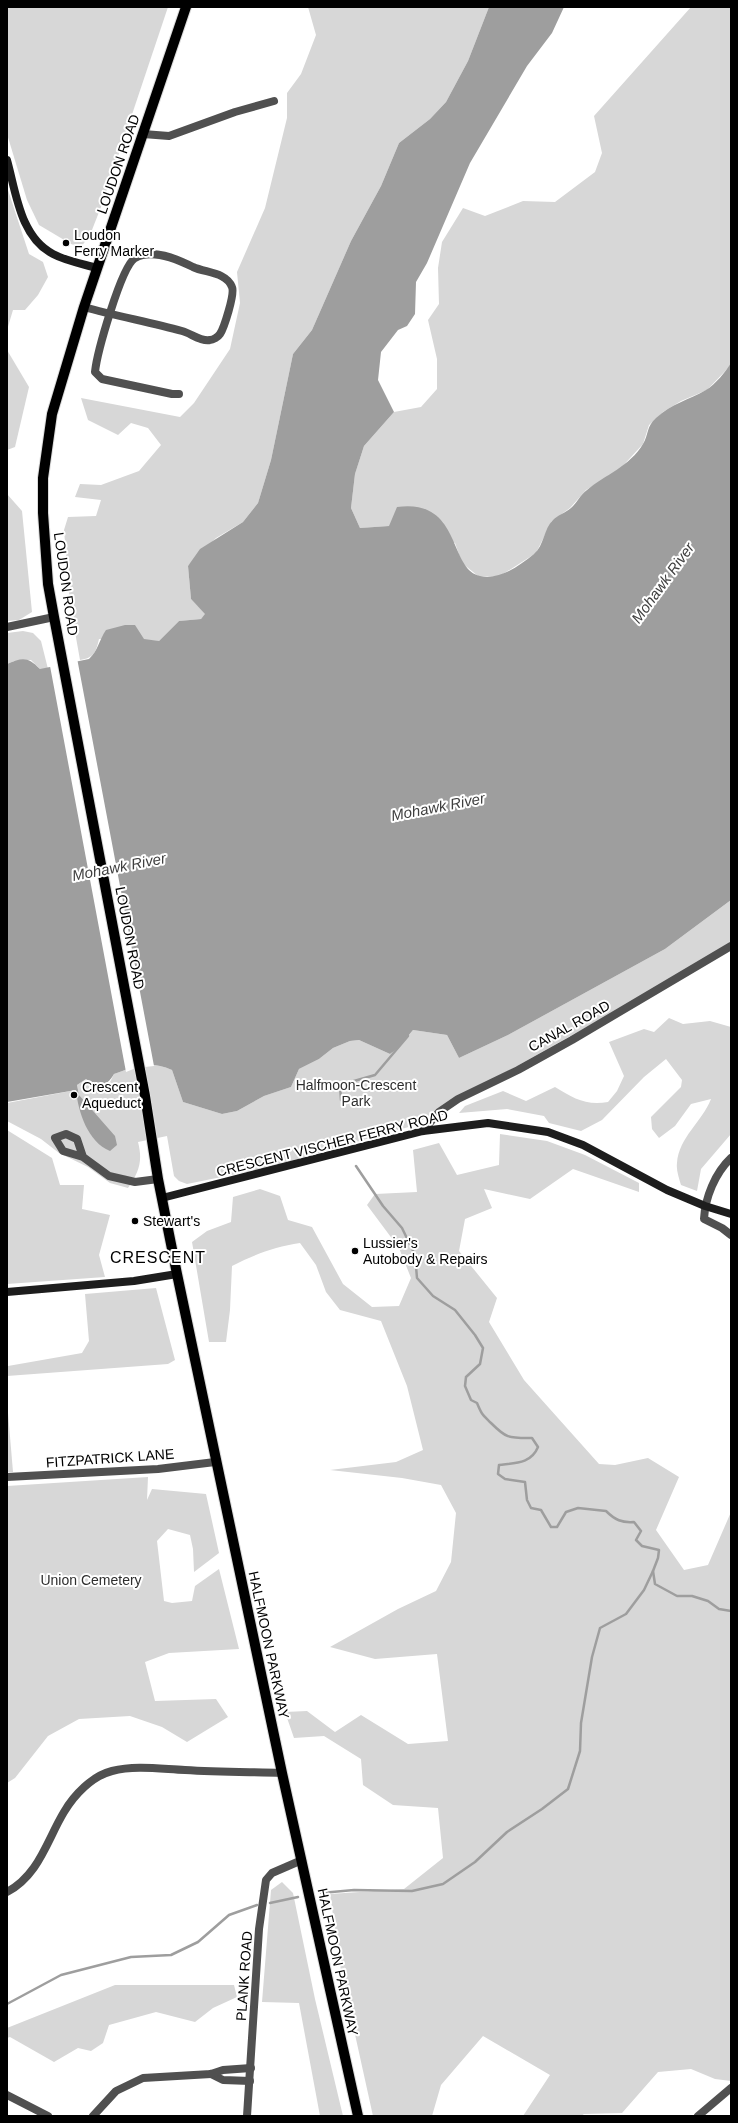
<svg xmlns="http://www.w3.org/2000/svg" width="738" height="2123" viewBox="0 0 738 2123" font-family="Arial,sans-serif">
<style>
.green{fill:#d7d7d7}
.water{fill:#9e9e9e}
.pier{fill:#fff}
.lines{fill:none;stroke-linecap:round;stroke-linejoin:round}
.stream{stroke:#9e9e9e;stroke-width:2.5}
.primary-casing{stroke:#dbdbdb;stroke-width:12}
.street{stroke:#505050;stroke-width:8}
.secondary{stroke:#1d1d1d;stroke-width:8}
.primary{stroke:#000;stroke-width:10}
.poi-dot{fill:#000;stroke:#fff;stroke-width:1.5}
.labels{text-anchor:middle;stroke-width:4;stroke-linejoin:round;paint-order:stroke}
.street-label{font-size:14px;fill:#000;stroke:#fff}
.poi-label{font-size:14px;fill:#000;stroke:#fff;text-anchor:start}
.park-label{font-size:14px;fill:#2e2e2e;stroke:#fff}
.water-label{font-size:15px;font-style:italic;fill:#3f3f3f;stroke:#fff}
.quarter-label{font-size:16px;letter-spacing:1px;fill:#000;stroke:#fff}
</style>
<rect width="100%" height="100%" fill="#fff"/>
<g class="green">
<path d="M7,7H168L101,207L90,235L81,247L71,244L39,225L27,200L7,134Z"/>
<path d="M308,7H489L468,61L446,102L430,119L399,143L381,186L351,241L312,330L293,354L271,460L258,503L243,522L216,538L188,566L191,599L206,614L201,619L179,621L159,641L99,639C96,652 94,658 80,660L70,604L64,530L68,517L96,516L101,500L75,497L80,484L101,485L139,471L161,445L148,428L131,423L118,435L88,420L81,398L180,417L194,403L230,349L240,303L237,272L265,208L287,118V93L301,74L316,35Z"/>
<path d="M691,7H731L730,366L707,390L681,401L663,412L649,425L643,444L620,469L586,490L570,508L552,521L536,553L500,576H478L462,563L455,543L389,526L360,528L351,508L355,474L364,446L394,412L421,407L437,389V359L428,320L439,304L438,268L442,242L463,208L485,216L523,201L555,202L595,172L602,153L594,116Z"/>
<path d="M7,187L29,254L43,262L48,277L38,295L25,310H13L7,330Z"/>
<path d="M7,350L29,387L15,447L7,450Z"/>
<path d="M7,490V494L22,511L32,612L19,620L7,621Z"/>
<path d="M23,631L33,633L41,641L48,669H40L31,660L14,661L7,664V633Z"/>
<path d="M731,900V946L458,1099L412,1126L266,1168L187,1184L179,1181L174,1176L167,1136L138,1142C143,1161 139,1172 128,1188L110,1183L88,1167L59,1153L41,1139L7,1121V1103L76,1090L92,1135L105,1148L88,1107L79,1095L77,1085L86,1079L93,1085L110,1082L114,1074C136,1066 149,1060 172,1070L183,1102L222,1114L237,1111L264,1096L291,1087L299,1069L319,1059L333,1048L350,1041L359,1040L390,1054L398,1048L413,1030L447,1035L459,1058L508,1035L665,949Z"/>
<path d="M669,1018L683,1024L710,1021L731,1027V1134L701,1169L697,1191L681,1185C679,1178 676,1170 677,1163C679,1137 702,1122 711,1099L691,1104L675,1126L659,1138L652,1129L651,1117L681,1087L682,1080L666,1059L644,1077L602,1120L581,1131L549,1123L544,1116L507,1109L459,1113L465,1106L503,1091L526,1101L555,1087C573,1098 586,1106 608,1102L617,1091L624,1076L609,1042L644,1029L654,1032Z"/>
<path d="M7,1130L52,1158L60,1185H84L82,1209L110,1215L99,1255L105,1277L7,1284Z"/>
<path d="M500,1134L547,1141L585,1155L639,1183V1192L573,1169L530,1199L484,1189L492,1208L465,1219L459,1251L497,1298L489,1322L524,1380L599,1464L615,1465L648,1458L679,1477L656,1530L684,1570L708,1565L731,1512V2081L715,2079L691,2069L658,2072L622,2113L584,2114L581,2116H523L550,2075L483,2036L441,2085L432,2116H373L341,1971L330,1894L404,1889L443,1858L438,1808L393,1805L363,1785L361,1759L324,1736L294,1738L285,1712L307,1711L335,1732L361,1715L408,1744L448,1741L437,1654L375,1659L330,1647L398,1609L436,1591L451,1562L456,1513L441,1485L402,1478L330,1470L396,1462L423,1450L407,1386L381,1321L340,1310L326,1292L316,1265L300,1243C275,1247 255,1254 232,1266L230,1310L226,1342H209L192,1242L207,1231L231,1222L233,1197L260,1189L280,1196L288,1220L312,1227L343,1284L372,1307L399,1306L411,1278L399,1248L367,1205L375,1194L417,1192L413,1150L439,1143L457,1175L499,1165Z"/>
<path d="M156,1288L175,1360L168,1364L7,1376L8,1366L82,1353L89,1341L85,1294Z"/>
<path d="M7,1401L13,1472H7Z"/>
<path d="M148,1477L147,1500L152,1489L206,1494L219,1553L194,1572L193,1549L190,1535L168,1529L157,1541L164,1601L172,1603L192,1601L195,1586L219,1569L239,1649L169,1653L145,1662L155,1701L216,1699L228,1717L187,1742L162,1727L130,1716L79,1719L48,1736L15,1778L7,1783V1486Z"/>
<path d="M282,1882L293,1893L315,1999L343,2116H320L299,2003L262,2002L271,1890Z"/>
<path d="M115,1985H234L237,1997L213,2008L195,2022L156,2012L109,2025L103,2043L91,2051L78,2048L54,2062L10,2037L7,2038V2028Z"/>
</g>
<path class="water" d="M489,7H564L552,33L527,66L470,163L427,263L416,282L415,314L407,326L398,330L381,352L378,380L394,412L364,446L355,474L351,508L360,528L389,526L397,507C462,498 448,569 480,576C500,580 519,566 534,554C544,546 544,528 553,520C558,515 565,513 571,508C577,503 580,495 587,490C605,475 630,466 643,444C649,434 646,427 656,418C672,403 689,400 706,390C715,385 726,371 731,363V900L665,949L508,1035L459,1058L447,1035L413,1030L398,1048L390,1054L359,1040L350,1041L333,1048L319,1059L299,1069L291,1087L264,1096L237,1111L222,1114L183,1102L172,1070C149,1060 136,1066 114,1074C107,1087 97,1088 86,1079L77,1085L79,1095L115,1136L117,1145L110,1151C88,1142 78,1112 76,1090L7,1102V664C23,657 28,657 40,669L89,659C98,651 99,640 106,630L125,625H135L144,639L159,641L179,621L201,619L205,614L191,599L188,566L200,549L243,522L258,503L271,460L293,354L312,330L351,241L381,186L399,143L430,119L446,102L468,61Z"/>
<path class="pier" d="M77,658L154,1066L136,1068L126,1072L50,666Z"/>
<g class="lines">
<g class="stream">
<path d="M341,1100L340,1085L375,1075L408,1036"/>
<path d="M356,1166L383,1206L402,1228L415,1255L417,1278L433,1296L455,1310L475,1335L483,1348L480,1364L466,1377L465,1386L471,1400L477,1403C482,1415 482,1414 491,1423C507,1439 509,1438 532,1438L538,1447C531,1464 515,1463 499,1465L498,1474L505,1479L525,1482L527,1500L531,1508L541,1510L551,1527H557L566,1512L578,1508L606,1511C615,1520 622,1523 634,1522L641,1531L636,1540L642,1546L659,1550L658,1558L653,1571L655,1584L677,1596H692L708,1601L719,1609L731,1611"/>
<path d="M321,1893L354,1890L412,1891L443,1884L475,1862L507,1832L542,1809L568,1789L580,1751L581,1723L592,1657L600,1628L626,1614L644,1590L653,1571"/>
<path d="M270,1903L298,1897"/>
<path d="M7,2004L61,1975L131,1957L171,1955L198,1942L229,1915L257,1905"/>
</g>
<defs>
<path id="primary" d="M186,7L84,307L52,414L43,478V513L48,584L54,617L145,1096L158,1179L177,1274L282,1773L358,2116"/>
</defs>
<use href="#primary" class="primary-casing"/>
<g class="street">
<path d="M143,134L169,136L235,112L274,101"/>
<path d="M84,307C116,316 149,322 182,331C190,333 202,342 210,340C213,340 218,337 220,334C224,328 235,294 232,287C226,272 206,273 193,267C177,259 152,248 135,258C121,267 97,353 95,372L102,379L172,394H179"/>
<path d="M7,627L54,617"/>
<path d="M423,1131L439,1112L458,1099L518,1070L572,1040L731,946"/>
<path d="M83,1157L77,1139L66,1134L55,1138L63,1151L83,1157L109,1176L135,1182L158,1179"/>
<path d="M731,1158C715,1173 705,1198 704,1219L722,1228L731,1235"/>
<path d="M7,1477L158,1469L215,1462"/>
<path d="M7,1892C39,1875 47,1840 64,1812C74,1795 92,1776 112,1771C135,1765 161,1769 185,1770C217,1772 249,1772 282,1773"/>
<path d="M211,2074L223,2080L250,2081"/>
<path d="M7,2095L48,2116"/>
<path d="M93,2116L116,2091L143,2078L211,2074L223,2070L251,2068"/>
<path d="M247,2116L259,1929L266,1880L272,1873L302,1860"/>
<path d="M698,2116L731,2088"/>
</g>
<g class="secondary">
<path d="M7,160C16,192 20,237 53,254C66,261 83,264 97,268"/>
<path d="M162,1198L423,1131L488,1123L548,1132L583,1145L667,1190L705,1206L731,1214"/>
<path d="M7,1292L134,1281L177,1274"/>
</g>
<use href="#primary" class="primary"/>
</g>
<g class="poi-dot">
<circle cx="66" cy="243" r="4"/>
<circle cx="74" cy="1095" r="4"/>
<circle cx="135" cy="1221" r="4"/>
<circle cx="355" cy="1251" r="4"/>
</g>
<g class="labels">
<g class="street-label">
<text transform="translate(118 164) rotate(-71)" y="5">LOUDON ROAD</text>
<text transform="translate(66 584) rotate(82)" y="5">LOUDON ROAD</text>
<text transform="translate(130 938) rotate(79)" y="5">LOUDON ROAD</text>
<text transform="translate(569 1026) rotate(-29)" y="5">CANAL ROAD</text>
<text transform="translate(332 1143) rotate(-14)" y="5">CRESCENT VISCHER FERRY ROAD</text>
<text transform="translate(110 1458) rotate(-4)" y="5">FITZPATRICK LANE</text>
<text transform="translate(269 1645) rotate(78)" y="5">HALFMOON PARKWAY</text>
<text transform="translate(338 1962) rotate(78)" y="5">HALFMOON PARKWAY</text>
<text transform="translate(244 1976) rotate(-86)" y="5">PLANK ROAD</text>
</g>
<g class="poi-label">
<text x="74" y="240">Loudon<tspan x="74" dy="16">Ferry Marker</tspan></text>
<text x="82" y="1092">Crescent<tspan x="82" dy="16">Aqueduct</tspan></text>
<text x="143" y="1226">Stewart's</text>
<text x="363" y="1248">Lussier's<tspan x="363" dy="16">Autobody &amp; Repairs</tspan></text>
</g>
<g class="park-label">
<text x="356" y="1090">Halfmoon-Crescent<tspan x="356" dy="16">Park</tspan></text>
<text x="91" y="1585">Union Cemetery</text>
</g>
<g class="water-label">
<text transform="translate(663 583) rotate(-54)" y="5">Mohawk River</text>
<text transform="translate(438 807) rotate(-11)" y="5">Mohawk River</text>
<text transform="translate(119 867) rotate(-11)" y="5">Mohawk River</text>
</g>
<g class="quarter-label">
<text x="158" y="1263">CRESCENT</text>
</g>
</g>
<rect width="738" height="2123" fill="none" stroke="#000000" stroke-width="16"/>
</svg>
